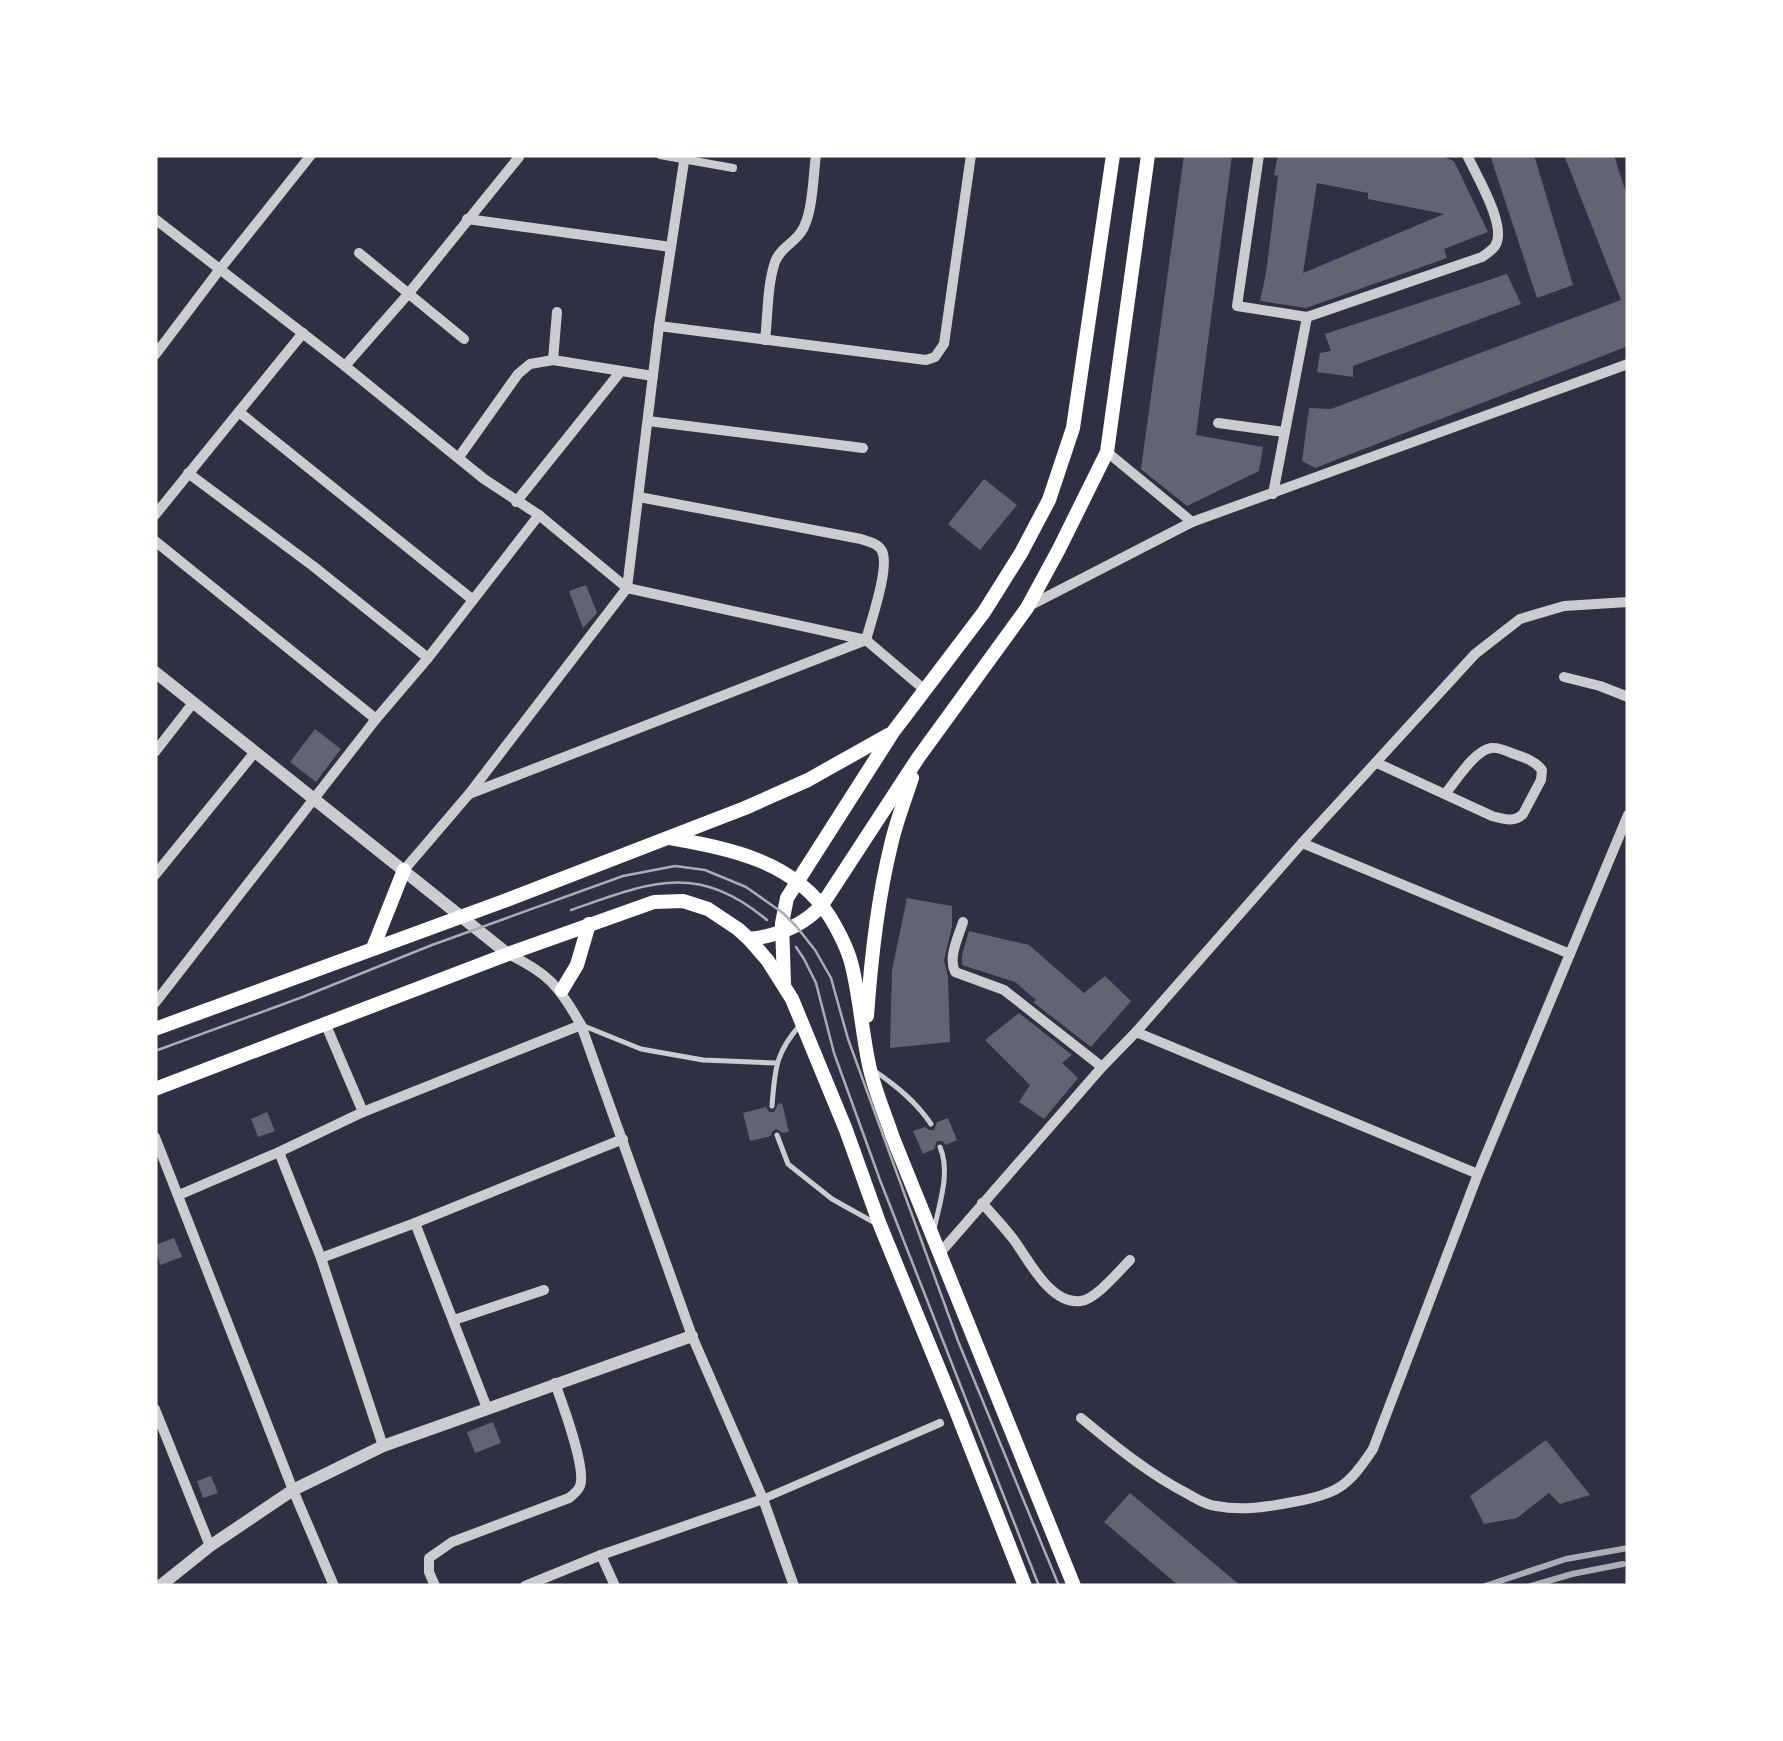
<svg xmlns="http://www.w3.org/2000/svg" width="1783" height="1741" viewBox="0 0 1783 1741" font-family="'DM Sans',sans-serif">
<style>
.building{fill:#626471;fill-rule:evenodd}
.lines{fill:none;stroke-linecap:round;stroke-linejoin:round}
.service{stroke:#caccd0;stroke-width:5}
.pedestrian{stroke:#caccd0;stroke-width:8}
.minor{stroke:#caccd0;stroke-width:10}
.tertiary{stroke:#caccd0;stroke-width:12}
.secondary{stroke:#fff;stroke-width:14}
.tram{stroke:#abadb3;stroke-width:2.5}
.rail{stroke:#abadb3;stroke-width:6}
</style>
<rect width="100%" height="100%" fill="#2d3142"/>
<g class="building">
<path d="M1184,155H1232L1196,435L1263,447L1259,471L1187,506L1141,469Z"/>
<path d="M1278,155H1439L1454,161L1488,232L1444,249L1447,258L1306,308L1260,301L1266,273L1278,176L1274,175ZM1317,183L1368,193V199L1444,214L1303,273Z"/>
<path d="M1490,155H1534L1573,285L1537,298Z"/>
<path d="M1564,155H1614L1628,199V346L1315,468L1302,461L1309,408L1331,409L1621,300Z"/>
<path d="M1507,274L1521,304L1353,366V377L1317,372L1320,353L1331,351L1325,334Z"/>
<path d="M984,479L1017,505L980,550L948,524Z"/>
<path d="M586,585L597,613L583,628L569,591Z"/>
<path d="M315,729L341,749L316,782L290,762Z"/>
<path d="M907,898L952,906V926L944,960L948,977L950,1042L890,1048L892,970Z"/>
<path d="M969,931L1029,945L1084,993L1105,976L1131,1001L1091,1047L1033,1002L1036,1000L1015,982L962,965V955Z"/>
<path d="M1019,1013L1072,1055L1062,1063L1078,1078L1044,1119L1019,1102L1030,1085L985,1040Z"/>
<path d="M782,1103L789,1132L783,1133L776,1129L772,1132L771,1136L750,1141L743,1113L766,1107L769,1112H774L778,1104Z"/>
<path d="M267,1112L275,1131L258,1137L251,1119Z"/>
<path d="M948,1118L957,1140L946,1145L942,1141H937L934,1149L923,1154L913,1131L925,1127L929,1130H934L937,1122Z"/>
<path d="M174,1238L182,1257L160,1265L155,1245Z"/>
<path d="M493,1422L501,1443L475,1453L467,1432Z"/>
<path d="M1546,1440L1590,1495L1560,1504L1549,1493L1517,1518L1484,1524L1470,1496Z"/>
<path d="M211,1476L218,1493L203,1498L197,1481Z"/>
<path d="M1130,1493L1241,1586H1179L1104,1522Z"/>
</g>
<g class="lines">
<g class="service">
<path d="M584,1026L641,1049L703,1060L776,1063"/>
<path d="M876,1072C898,1087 916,1102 931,1124"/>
<path d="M772,1106C775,1069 775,1053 801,1024"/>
<path d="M777,1135L788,1164L832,1199L875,1223"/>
<path d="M934,1230C939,1204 951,1173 940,1147"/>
</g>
<g class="pedestrian">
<path d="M660,155L733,168"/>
<path d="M763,1499L940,1423"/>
</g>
<g class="minor">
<path d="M1259,155L1237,306L1307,317L1482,257C1485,255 1493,249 1495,246C1508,227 1476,175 1467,155"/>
<path d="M155,219L345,366L484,479L539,515L627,588L866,640L926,691"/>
<path d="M467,219L671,247"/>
<path d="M359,253L464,339"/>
<path d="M659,326L926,360L935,357L944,344L971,155"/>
<path d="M765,340C768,315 767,286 775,262C780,248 793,244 801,232C813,215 813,177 816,155"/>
<path d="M155,355L220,269L311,155"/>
<path d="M553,360L557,312"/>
<path d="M345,366L409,293L519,157"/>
<path d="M239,412L473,600"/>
<path d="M648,421L863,448"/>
<path d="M1218,423L1284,432"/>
<path d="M1107,452L1192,522"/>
<path d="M459,457L518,374L530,364L553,360L653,376"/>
<path d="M188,473L313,566L428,658"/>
<path d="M1273,494L1307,317"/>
<path d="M516,502L621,371"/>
<path d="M155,515L303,333"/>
<path d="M155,541L376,719"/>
<path d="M627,588L659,326L685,155"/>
<path d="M1027,607L1192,522L1628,364"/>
<path d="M1564,677L1600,686L1628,697"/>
<path d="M155,752L193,703"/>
<path d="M1377,763L1492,816C1504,819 1514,823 1523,814L1541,780L1542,770C1535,761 1526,758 1514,754C1507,751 1499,747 1491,748C1475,750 1455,782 1445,794"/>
<path d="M469,794L866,640C871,621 890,567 882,551C878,543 869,542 861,539L639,497"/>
<path d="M1302,843L1570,954"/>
<path d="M404,870L469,794L627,588"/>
<path d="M155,875L255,752"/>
<path d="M963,922C958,938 948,957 955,972L1004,990L1102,1067"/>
<path d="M508,954C548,973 559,986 581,1025L692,1336L763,1499L794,1586"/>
<path d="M155,1003L376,719L428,658L539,515"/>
<path d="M325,1023L363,1112"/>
<path d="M1136,1032L1478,1174"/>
<path d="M155,1137L293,1490L334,1586"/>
<path d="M279,1152L321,1258L383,1446"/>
<path d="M179,1195L279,1152L363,1112L581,1025"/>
<path d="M982,1203C993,1215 1004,1227 1014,1240C1028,1259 1051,1306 1081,1301C1096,1299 1119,1271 1130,1260"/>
<path d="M415,1223L487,1408"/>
<path d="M940,1253L1102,1067L1136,1032L1302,843L1475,654L1520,619L1564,606L1628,602"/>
<path d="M321,1258L415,1223L623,1139"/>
<path d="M454,1320L544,1290"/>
<path d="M155,1409L210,1546"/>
<path d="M1081,1418C1115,1446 1149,1474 1188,1494C1197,1499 1206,1505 1216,1506C1243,1511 1267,1507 1293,1502C1338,1493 1347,1488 1373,1449L1478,1174L1628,815"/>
<path d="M601,1555L615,1586"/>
<path d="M435,1586L429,1572V1558L452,1542L569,1498C574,1494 578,1491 580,1486C587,1469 562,1403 555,1383"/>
<path d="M525,1586L601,1555L763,1499"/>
</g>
<g class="tertiary">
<path d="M155,672L508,954"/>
<path d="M160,1586L210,1546L293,1490L383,1446L692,1336"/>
</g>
<g class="secondary">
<path d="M670,838C731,849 794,861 830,917C839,932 848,949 852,966C860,999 862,1032 869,1065C874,1089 885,1114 893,1138L1074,1586"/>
<path d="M749,939C777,936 803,926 822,905L918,758L1027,608L1059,549L1107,452L1148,155"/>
<path d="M373,948L404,870"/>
<path d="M784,984L782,923L787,898L893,732L984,612L1021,553L1049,500L1073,428L1113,155"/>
<path d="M562,990L577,965L589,924"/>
<path d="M867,1016C871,959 877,901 891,845C896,822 905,800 912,778"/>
<path d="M155,1029L504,901L745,808L808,780L888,735"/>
<path d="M155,1089L508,954L654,902L683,901L708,909L738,929L749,939L768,961L792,999L846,1130L880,1225L955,1408L1025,1586"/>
</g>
<g class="tram">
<path d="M571,910C649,883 696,861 767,920"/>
<path d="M796,947L804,959L816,983L834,1053L880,1180L1039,1586"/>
<path d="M155,1051L300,998L432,945L623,876L675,866L705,870L746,887L783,913L796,926L815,950L831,978L848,1039L958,1341L1059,1586"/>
</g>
<g class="rail">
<path d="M1485,1586L1566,1559L1628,1548"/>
<path d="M1531,1586L1572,1574L1623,1564"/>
</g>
</g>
<rect width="1783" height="1741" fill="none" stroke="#ffffff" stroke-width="315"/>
</svg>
